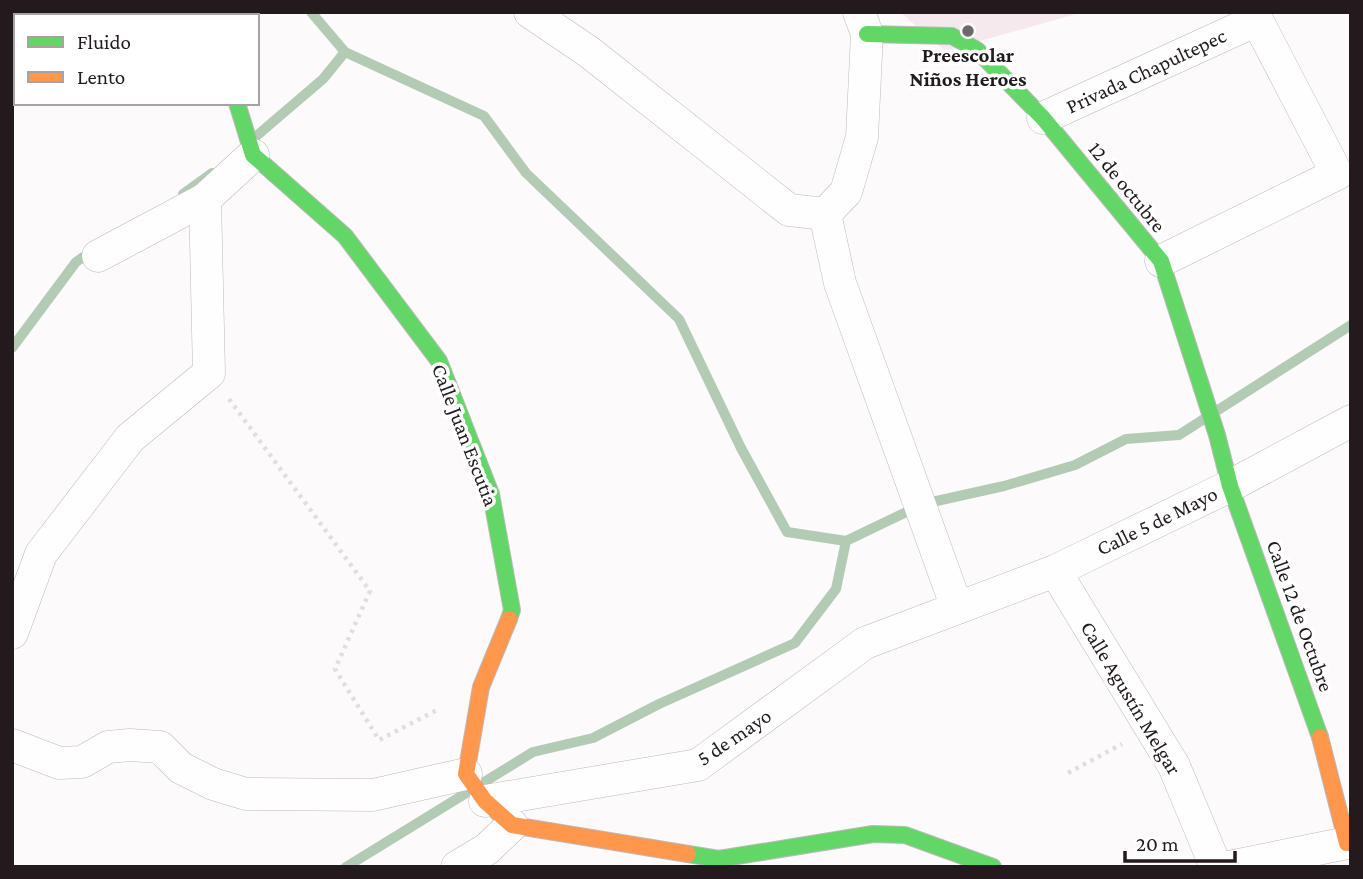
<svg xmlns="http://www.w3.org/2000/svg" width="1363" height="879" viewBox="0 0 1363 879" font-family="'Crimson Pro',serif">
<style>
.built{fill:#f5e9ed}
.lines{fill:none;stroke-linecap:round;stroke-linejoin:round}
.stream{stroke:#b3cbb4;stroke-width:10}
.street-casing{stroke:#beb9bb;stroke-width:33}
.fast-casing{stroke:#beb9bb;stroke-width:18}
.slow-casing{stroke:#beb9bb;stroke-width:18}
.path{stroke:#dfdfdf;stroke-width:4.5;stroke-dasharray:3.5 5;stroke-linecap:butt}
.street{stroke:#fffefe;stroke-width:32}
.fast{stroke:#63d668;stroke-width:16}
.slow{stroke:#ff974d;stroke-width:16}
.poi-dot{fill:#6f686b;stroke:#fff;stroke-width:2.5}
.labels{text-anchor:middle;stroke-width:7;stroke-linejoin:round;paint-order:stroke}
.poi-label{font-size:21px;font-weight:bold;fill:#221a1d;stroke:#fff}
.street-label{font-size:21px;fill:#221a1d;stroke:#fff}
</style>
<rect width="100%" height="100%" fill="#fdfafb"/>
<path class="built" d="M900,12H1083L945,51Z"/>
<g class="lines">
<g class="stream">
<path d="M311,12L345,52L484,116L526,173L679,319L741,448L787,532L846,541"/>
<path d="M254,138L323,79L345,52"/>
<path d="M183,194L212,173"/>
<path d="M12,348L76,262L92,251"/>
<path d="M346,867L533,752L593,738L659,704L795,643L836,589L846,541L923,504L1004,486L1075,465L1126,439L1179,435L1351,325"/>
</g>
<defs>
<g id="street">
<path d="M209,12L210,16"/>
<path d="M530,12L589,52L789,210L825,214"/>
<path d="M1043,118L1257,20L1337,174L1161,261"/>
<path d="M825,214L840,283L957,608"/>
<path d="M825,214L846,192L862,137L867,34L859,12"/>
<path d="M98,256L205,199L253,155"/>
<path d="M1055,571L1174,766L1216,867"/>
<path d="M12,633L41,554L130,438L209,373L205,199"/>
<path d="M12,745L59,763L82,762L108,747L130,745L160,747L181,768L213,784L246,794L373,795L466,774"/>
<path d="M485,801L698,765L865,643L1055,571L1230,486L1351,421"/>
<path d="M457,867L487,849L512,825"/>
<path d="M1229,867L1347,843"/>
</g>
<g id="fast">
<path d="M867,34L952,36L977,50L1043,118L1161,261L1217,435L1230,486L1320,737"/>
<path d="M237,103L253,155L345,236L439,361L491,494L512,610L509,619"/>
<path d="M688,854L719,859L873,834L905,835L993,867"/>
</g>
<g id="slow">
<path d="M509,619L481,687L466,774L485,801L512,825L688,854"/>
<path d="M1320,737L1347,843H1351"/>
</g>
</defs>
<use href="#street" class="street-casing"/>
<use href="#fast" class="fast-casing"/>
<use href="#slow" class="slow-casing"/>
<g class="path">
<path d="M229,399L370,591L335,669L379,740L439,709"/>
<path d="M1068,773L1122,744"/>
</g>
<use href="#street" class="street"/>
<use href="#fast" class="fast"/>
<use href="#slow" class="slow"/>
</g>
<circle class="poi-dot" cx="968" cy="31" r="7"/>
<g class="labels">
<g class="poi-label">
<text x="968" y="62">Preescolar<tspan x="968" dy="24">Niños Heroes</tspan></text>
</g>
<g class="street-label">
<text transform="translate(1146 71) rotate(-25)" y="7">Privada Chapultepec</text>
<text transform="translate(1127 187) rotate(51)" y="7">12 de octubre</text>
<text transform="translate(465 435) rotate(69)" y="7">Calle Juan Escutia</text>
<text transform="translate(1157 521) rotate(-26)" y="7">Calle 5 de Mayo</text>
<text transform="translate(1300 616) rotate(70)" y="7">Calle 12 de Octubre</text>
<text transform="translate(1131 698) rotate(59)" y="7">Calle Agustín Melgar</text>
<text transform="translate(734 737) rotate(-34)" y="7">5 de mayo</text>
</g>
</g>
<rect width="1363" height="879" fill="none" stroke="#221a1d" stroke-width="28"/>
<rect x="14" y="14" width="245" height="91" fill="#ffffff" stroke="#a7a3a5" stroke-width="2"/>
<rect x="28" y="37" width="35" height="10" fill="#63d668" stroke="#a7a3a5" stroke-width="2"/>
<text x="77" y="49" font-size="21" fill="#221a1d">Fluido</text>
<rect x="28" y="72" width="35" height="10" fill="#ff974d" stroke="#a7a3a5" stroke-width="2"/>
<text x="77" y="84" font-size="21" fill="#221a1d">Lento</text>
<path d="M1125 851v10h110v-10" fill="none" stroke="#221a1d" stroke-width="3.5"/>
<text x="1136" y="851" font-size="21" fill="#221a1d" stroke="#ffffff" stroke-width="5" paint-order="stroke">20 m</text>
</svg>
